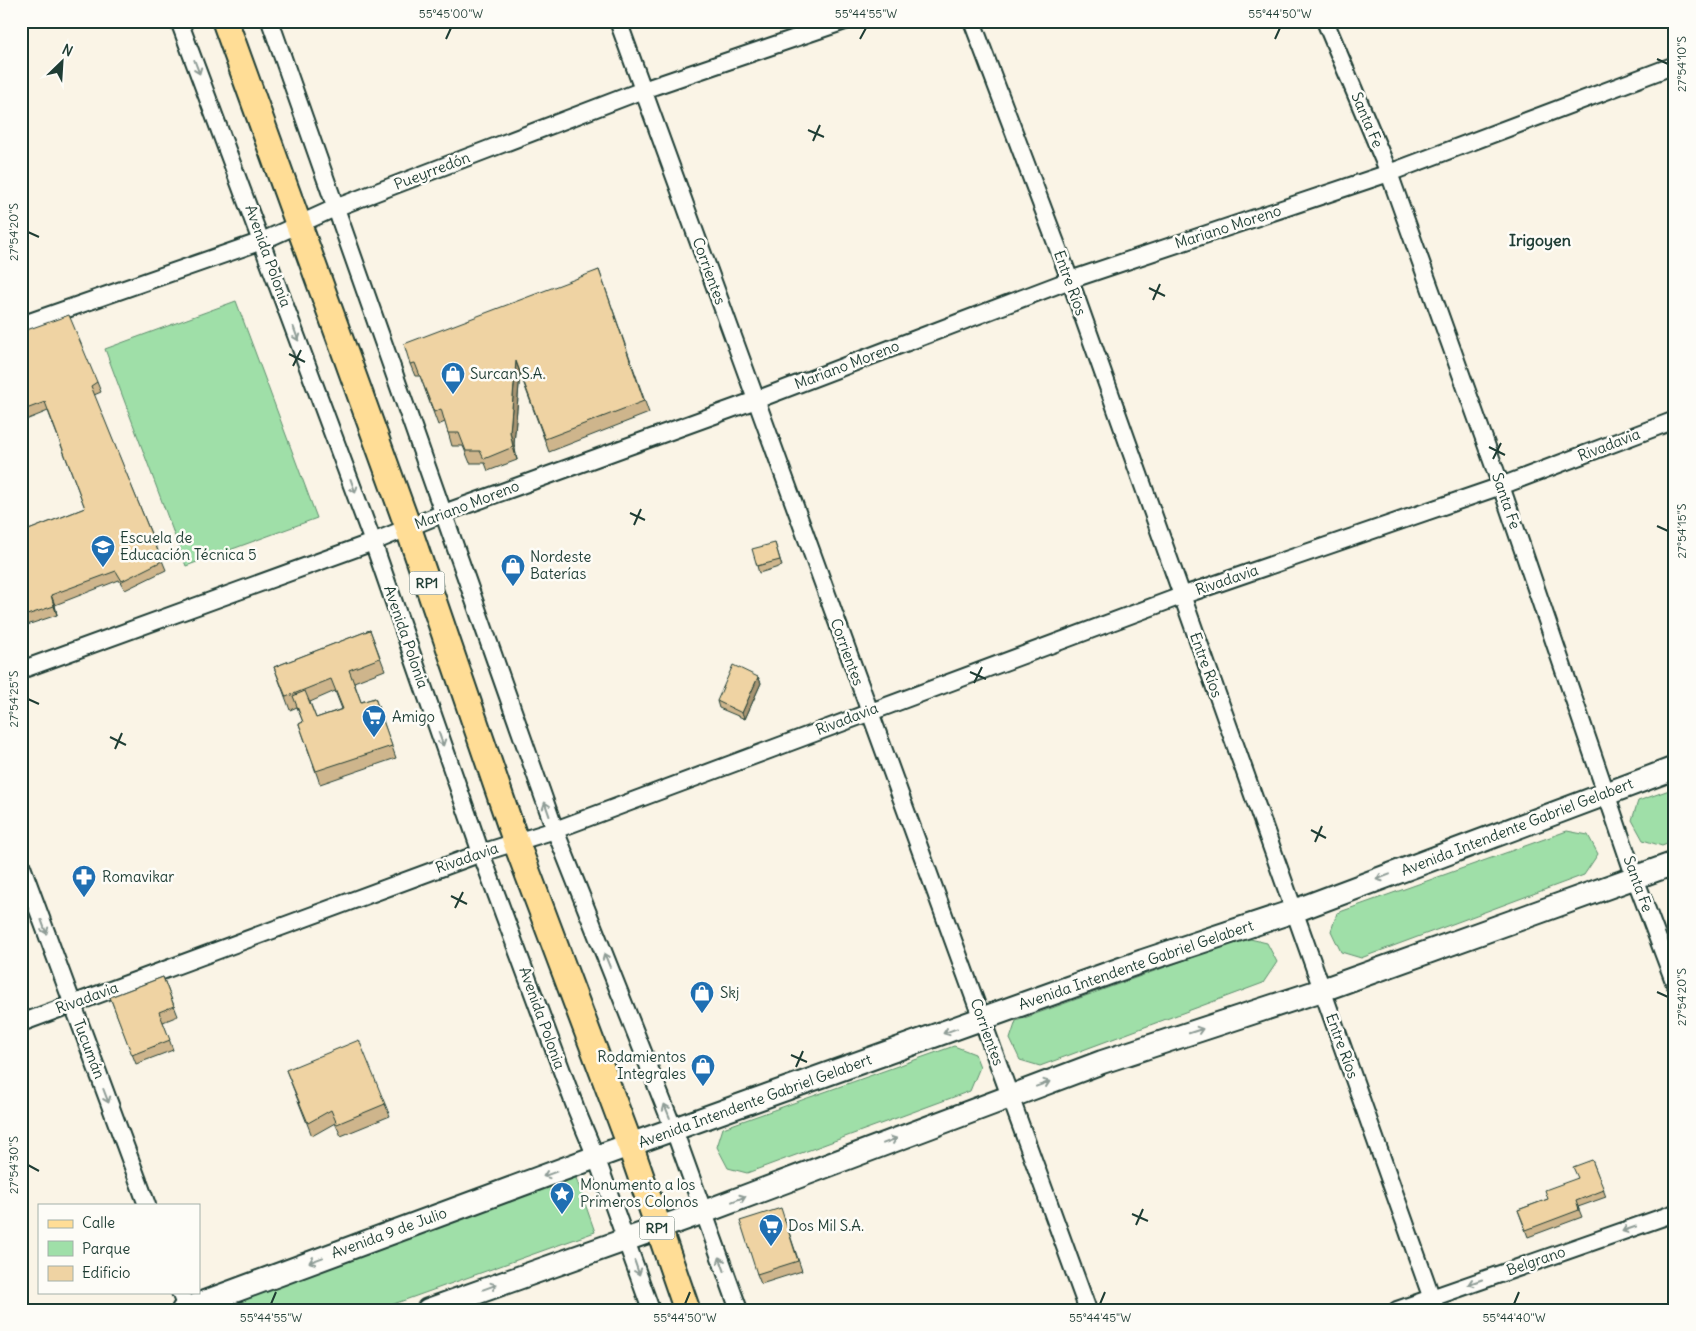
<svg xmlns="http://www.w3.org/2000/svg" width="1696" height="1331" viewBox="0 0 1696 1331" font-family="Delius,sans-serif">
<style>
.green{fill:#9fdfa8;stroke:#5f8e6e}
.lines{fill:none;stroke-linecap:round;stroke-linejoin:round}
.minor-casing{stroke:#1f3d34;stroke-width:20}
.secondary-casing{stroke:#1f3d34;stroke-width:26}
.primary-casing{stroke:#1f3d34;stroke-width:29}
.minor{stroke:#fdfcf7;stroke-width:16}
.secondary{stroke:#fdfcf7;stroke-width:22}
.primary{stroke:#ffdd96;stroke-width:25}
.wall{fill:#ceb58c;stroke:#1f3d34;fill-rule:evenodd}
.shaded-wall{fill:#a79472;stroke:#1f3d34}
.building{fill:#efd3a3;stroke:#1f3d34}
.oneway{stroke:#8e9c96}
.ticks{fill:none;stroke:#1f3d34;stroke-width:2}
.labels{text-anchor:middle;stroke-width:5;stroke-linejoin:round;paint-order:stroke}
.shield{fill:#fdfcf7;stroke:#62766e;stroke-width:1}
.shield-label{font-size:14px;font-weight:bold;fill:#1f3d34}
.street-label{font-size:15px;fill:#1f3d34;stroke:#fdfcf7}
.poi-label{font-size:15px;fill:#1f3d34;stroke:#fdfcf7;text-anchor:start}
.neighbourhood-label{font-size:16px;font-weight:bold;fill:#1f3d34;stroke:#fdfcf7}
.neatline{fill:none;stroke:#1f3d34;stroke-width:2}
.ticks-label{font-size:12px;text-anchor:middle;fill:#1f3d34}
</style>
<rect width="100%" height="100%" fill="#faf4e6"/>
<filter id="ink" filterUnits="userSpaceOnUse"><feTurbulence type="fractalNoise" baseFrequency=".02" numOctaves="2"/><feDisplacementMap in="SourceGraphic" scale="10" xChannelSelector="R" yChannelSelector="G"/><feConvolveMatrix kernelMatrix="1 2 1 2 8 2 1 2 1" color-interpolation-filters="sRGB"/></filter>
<g filter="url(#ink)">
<g class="green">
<path d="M236,301L317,518L186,566L105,349Z"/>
<path d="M1675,788V841L1662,846L1643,840L1632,820L1638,801Z"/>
<path d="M1567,831L1588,835L1598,854L1584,875L1361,958L1341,952L1331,931L1337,913Z"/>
<path d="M1246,938L1267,943L1277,962L1263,983L1040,1066L1020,1060L1010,1039L1016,1021Z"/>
<path d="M954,1046L975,1054L980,1067L970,1091L747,1173L728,1168L717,1147L723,1128Z"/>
<path d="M575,1175L595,1232L377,1310H216Z"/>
</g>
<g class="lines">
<defs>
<g id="minor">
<path d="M179,21L373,542L481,853L576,1109L596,1157L651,1310"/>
<path d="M270,21L555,830L674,1130L739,1310"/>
<path d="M618,21L1088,1310"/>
<path d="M972,21L1070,280L1436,1310"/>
<path d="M1325,21L1389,173L1501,486L1635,878L1675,984"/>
<path d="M21,325L262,241L335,208L643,90L845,21"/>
<path d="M21,670L373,542L444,513L756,400L1070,280L1389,173L1675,65"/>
<path d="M21,864L147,1205"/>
<path d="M21,1023L481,853L555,830L1181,596L1501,486L1675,420"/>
<path d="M180,1292L187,1310"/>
<path d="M1397,1310L1675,1213"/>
</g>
<g id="secondary">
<path d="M183,1310L596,1157L1143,961L1294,911L1675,768"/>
<path d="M428,1310L704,1212L1102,1062L1322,990L1675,863"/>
</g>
<path id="primary" d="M225,21L408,527L516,842L630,1145L687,1310"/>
</defs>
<use href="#minor" class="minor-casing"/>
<use href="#secondary" class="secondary-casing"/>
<use href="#primary" class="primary-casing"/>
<use href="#minor" class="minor"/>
<use href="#secondary" class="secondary"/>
<use href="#primary" class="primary"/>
</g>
<g class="wall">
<path d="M599,270L649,413L549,452L520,373L514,444L517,460L488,471L485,463H470L463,446H452L445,422L438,425L420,376H415L410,364Z"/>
<path d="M21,332L97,382L101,392L94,395L166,570L125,590L119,580L55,605L57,615L21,627V533L85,508L48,411L21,422Z"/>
<path d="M775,543L782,566L759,573L757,566Z"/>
<path d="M370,630L385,670L354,682L361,702L375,698L396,758L320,784L299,724L303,722L297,707L290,710L274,667ZM335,691L342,709L316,718L310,702Z"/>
<path d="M758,677L761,683L745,719L719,708L717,701Z"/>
<path d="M163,977L178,1016L163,1022L173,1050L136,1064L110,997Z"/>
<path d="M286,1070L385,1104L390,1116L341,1136L335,1123L312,1136Z"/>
<path d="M1592,1160L1606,1197L1578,1207L1582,1217L1528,1237L1518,1210L1548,1199L1577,1179Z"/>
<path d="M784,1217L802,1271L761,1284L757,1274Z"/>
</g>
<g class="shaded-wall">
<path d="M516,361L520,373L514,444L517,460L513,447L510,432Z"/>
<path d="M51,595L55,605L57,615L54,606Z"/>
<path d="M758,677L761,683L745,719L742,713Z"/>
</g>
<g class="building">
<path d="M599,270L644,401L545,439L516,361L510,432L513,447L484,459L480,451H466L459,433H448L441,409L434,412L415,363L410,364L404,344Z"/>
<path d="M69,315L97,382L91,386L162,561L122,581L116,571L51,595L54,606L21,617V533L85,508L45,402L21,411V332Z"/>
<path d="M775,543L780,560L757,566L752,549Z"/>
<path d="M370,630L380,658L349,670L361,702L375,698L392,746L316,771L299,724L303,722L293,696L305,691L316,718L343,709L331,679L286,697L274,667Z"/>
<path d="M733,665L758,677L742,713L717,701Z"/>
<path d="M163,977L174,1006L159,1012L170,1040L132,1055L110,997Z"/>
<path d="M359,1040L385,1104L337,1124L331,1110L308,1123L286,1070Z"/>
<path d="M1592,1160L1604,1190L1576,1201L1579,1210L1526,1230L1518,1210L1548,1199L1545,1190L1578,1178L1573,1167Z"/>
<path d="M781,1208L798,1261L757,1274L740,1221Z"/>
</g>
<defs><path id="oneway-shaft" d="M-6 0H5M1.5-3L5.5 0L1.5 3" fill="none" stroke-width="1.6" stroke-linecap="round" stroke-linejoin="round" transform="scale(1.25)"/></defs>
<g class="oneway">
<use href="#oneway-shaft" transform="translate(197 67) rotate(69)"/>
<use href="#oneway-shaft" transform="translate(296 334) rotate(70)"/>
<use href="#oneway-shaft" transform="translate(353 486) rotate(70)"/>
<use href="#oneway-shaft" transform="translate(441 739) rotate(71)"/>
<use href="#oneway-shaft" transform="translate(547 809) rotate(-109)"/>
<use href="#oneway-shaft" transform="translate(1383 877) rotate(159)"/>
<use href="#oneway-shaft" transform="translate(44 927) rotate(70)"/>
<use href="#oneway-shaft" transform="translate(607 960) rotate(-112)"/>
<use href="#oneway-shaft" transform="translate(950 1031) rotate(160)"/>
<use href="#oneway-shaft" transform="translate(1196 1031) rotate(-18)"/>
<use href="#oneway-shaft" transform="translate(1043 1084) rotate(-20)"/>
<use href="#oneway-shaft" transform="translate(106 1096) rotate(69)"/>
<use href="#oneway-shaft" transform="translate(667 1111) rotate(-112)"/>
<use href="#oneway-shaft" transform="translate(890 1141) rotate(-21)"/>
<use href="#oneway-shaft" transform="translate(550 1174) rotate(160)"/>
<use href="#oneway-shaft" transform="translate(739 1199) rotate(-21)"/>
<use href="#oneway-shaft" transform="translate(1629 1229) rotate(161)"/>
<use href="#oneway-shaft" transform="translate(316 1260) rotate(160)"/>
<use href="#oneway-shaft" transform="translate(722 1264) rotate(-110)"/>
<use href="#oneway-shaft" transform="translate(637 1268) rotate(71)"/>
<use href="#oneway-shaft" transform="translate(1475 1282) rotate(161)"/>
<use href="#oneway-shaft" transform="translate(490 1287) rotate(-20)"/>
</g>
</g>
<path class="ticks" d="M446,39L451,28M860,39L866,28M1275,39L1280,28M1657,59L1668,64M808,130L824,137M813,141L820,125M28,232L39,237M1149,288L1165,296M1153,300L1160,284M289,354L305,362M293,366L301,350M1489,447L1505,455M1493,459L1501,443M630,513L645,520M634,525L641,509M1657,526L1668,531M970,672L986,679M974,683L982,667M28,699L39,704M110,737L126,745M115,749L122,733M1311,830L1326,838M1315,842L1322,826M451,896L467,904M455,908L463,892M1657,992L1668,997M791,1055L807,1062M796,1067L803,1051M28,1165L39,1171M1132,1214L1148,1221M1136,1225L1143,1209M271,1304L276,1292M685,1304L690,1292M1100,1304L1105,1292M1514,1304L1519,1292"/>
<defs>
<symbol id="shop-pin" viewBox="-11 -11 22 30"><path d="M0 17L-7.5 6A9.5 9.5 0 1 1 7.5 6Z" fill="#1f6fb2" stroke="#fdfcf7"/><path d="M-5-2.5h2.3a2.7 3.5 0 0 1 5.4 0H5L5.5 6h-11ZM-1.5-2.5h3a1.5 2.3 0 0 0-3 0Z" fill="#fff"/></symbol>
<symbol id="school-pin" viewBox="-11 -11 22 30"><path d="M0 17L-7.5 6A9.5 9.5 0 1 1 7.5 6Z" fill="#1f6fb2" stroke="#fdfcf7"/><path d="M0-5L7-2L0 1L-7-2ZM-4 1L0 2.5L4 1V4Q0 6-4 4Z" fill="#fff"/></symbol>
<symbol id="supermarket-pin" viewBox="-11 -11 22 30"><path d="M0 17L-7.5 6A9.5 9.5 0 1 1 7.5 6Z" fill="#1f6fb2" stroke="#fdfcf7"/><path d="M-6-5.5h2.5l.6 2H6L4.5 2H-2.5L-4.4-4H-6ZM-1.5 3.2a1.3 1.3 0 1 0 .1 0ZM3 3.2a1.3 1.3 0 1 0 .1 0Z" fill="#fff"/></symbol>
<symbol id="pharmacy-pin" viewBox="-11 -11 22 30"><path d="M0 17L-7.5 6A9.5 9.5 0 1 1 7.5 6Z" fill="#1f6fb2" stroke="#fdfcf7"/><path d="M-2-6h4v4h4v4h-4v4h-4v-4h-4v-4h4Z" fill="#fff"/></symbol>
<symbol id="sight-pin" viewBox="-11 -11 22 30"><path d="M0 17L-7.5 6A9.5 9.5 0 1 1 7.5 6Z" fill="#1f6fb2" stroke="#fdfcf7"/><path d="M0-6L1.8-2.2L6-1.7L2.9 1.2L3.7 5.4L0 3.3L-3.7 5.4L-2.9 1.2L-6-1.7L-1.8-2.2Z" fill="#fff"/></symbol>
</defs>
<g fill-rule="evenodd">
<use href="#shop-pin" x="439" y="360" width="28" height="38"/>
<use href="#school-pin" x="89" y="533" width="28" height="38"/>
<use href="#shop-pin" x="499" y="552" width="28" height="38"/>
<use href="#supermarket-pin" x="360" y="703" width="28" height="38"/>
<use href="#pharmacy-pin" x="70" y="863" width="28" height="38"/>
<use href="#shop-pin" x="688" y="979" width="28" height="38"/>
<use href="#shop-pin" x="689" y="1052" width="28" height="38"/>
<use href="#sight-pin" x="548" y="1180" width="28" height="38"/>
<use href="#supermarket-pin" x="757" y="1212" width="28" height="38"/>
</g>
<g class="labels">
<g class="shield">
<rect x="409.5" y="571.5" width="35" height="23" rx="4"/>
<rect x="639.5" y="1216.5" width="35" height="23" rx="4"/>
</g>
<g class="shield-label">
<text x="427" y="588">RP1</text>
<text x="657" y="1233">RP1</text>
</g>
<g class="street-label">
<text transform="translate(1367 120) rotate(67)" y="5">Santa Fe</text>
<text transform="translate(432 171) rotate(-21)" y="5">Pueyrredón</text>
<text transform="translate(1228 227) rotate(-18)" y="5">Mariano Moreno</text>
<text transform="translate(268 256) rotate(70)" y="5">Avenida Polonia</text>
<text transform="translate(709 271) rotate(70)" y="5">Corrientes</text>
<text transform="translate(1070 283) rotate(70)" y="5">Entre Ríos</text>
<text transform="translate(847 365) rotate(-21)" y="5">Mariano Moreno</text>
<text transform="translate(1609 445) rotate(-21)" y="5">Rivadavia</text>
<text transform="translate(1506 501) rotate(71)" y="5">Santa Fe</text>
<text transform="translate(467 505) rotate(-21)" y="5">Mariano Moreno</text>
<text transform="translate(1227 580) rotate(-19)" y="5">Rivadavia</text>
<text transform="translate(406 637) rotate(71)" y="5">Avenida Polonia</text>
<text transform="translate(847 652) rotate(70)" y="5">Corrientes</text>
<text transform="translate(1206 665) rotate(70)" y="5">Entre Ríos</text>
<text transform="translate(847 719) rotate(-21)" y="5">Rivadavia</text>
<text transform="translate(1517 827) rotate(-21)" y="5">Avenida Intendente Gabriel Gelabert</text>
<text transform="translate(467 858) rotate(-19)" y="5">Rivadavia</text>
<text transform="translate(1638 884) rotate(70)" y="5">Santa Fe</text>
<text transform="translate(1136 965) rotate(-19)" y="5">Avenida Intendente Gabriel Gelabert</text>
<text transform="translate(87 998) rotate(-20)" y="5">Rivadavia</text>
<text transform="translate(542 1018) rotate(70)" y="5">Avenida Polonia</text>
<text transform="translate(987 1032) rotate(70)" y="5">Corrientes</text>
<text transform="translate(1342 1046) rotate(70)" y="5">Entre Ríos</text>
<text transform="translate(89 1049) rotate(69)" y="5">Tucumán</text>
<text transform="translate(755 1101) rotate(-20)" y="5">Avenida Intendente Gabriel Gelabert</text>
<text transform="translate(389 1233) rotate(-20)" y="5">Avenida 9 de Julio</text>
<text transform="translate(1536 1261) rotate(-19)" y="5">Belgrano</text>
</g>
<g class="poi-label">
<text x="470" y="379">Surcan S.A.</text>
<text x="120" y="543">Escuela de<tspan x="120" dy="17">Educación Técnica 5</tspan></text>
<text x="530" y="562">Nordeste<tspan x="530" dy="17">Baterías</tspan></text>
<text x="392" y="722">Amigo</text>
<text x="102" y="882">Romavikar</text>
<text x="720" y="998">Skj</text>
<text x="686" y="1062" text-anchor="end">Rodamientos<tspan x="686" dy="17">Integrales</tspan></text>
<text x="580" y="1190">Monumento a los<tspan x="580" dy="17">Primeros Colonos</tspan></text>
<text x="788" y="1231">Dos Mil S.A.</text>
</g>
<g class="neighbourhood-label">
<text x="1540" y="246">Irigoyen</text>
</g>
</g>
<rect width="1696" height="1331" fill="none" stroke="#fdfcf7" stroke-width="55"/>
<rect x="38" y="1204" width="162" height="90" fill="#fdfcf7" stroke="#a4b0a9"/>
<rect x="48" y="1220" width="25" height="8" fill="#ffdd96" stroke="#a4b0a9"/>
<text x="82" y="1228" font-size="15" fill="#1f3d34">Calle</text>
<rect x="48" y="1241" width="25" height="15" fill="#9fdfa8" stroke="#a4b0a9"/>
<text x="82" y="1254" font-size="15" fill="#1f3d34">Parque</text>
<rect x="48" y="1266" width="25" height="15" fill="#efd3a3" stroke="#a4b0a9"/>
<text x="82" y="1278" font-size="15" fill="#1f3d34">Edificio</text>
<g transform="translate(62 62) rotate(25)" stroke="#fdfcf7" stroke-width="4" paint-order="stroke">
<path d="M0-4L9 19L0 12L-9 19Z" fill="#1f3d34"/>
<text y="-8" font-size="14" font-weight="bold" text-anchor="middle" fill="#1f3d34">N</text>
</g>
<rect x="28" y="28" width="1640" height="1276" class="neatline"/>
<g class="ticks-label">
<text x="451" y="18">55°45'00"W</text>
<text x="866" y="18">55°44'55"W</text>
<text x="1280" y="18">55°44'50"W</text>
<text transform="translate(1682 64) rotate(-90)" y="4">27°54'10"S</text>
<text transform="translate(14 232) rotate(-90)" y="4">27°54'20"S</text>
<text transform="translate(1682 531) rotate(-90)" y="4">27°54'15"S</text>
<text transform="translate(14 699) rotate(-90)" y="4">27°54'25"S</text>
<text transform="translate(1682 997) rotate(-90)" y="4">27°54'20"S</text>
<text transform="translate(14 1165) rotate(-90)" y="4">27°54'30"S</text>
<text x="271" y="1322">55°44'55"W</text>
<text x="685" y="1322">55°44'50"W</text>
<text x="1100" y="1322">55°44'45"W</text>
<text x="1514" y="1322">55°44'40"W</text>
</g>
</svg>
